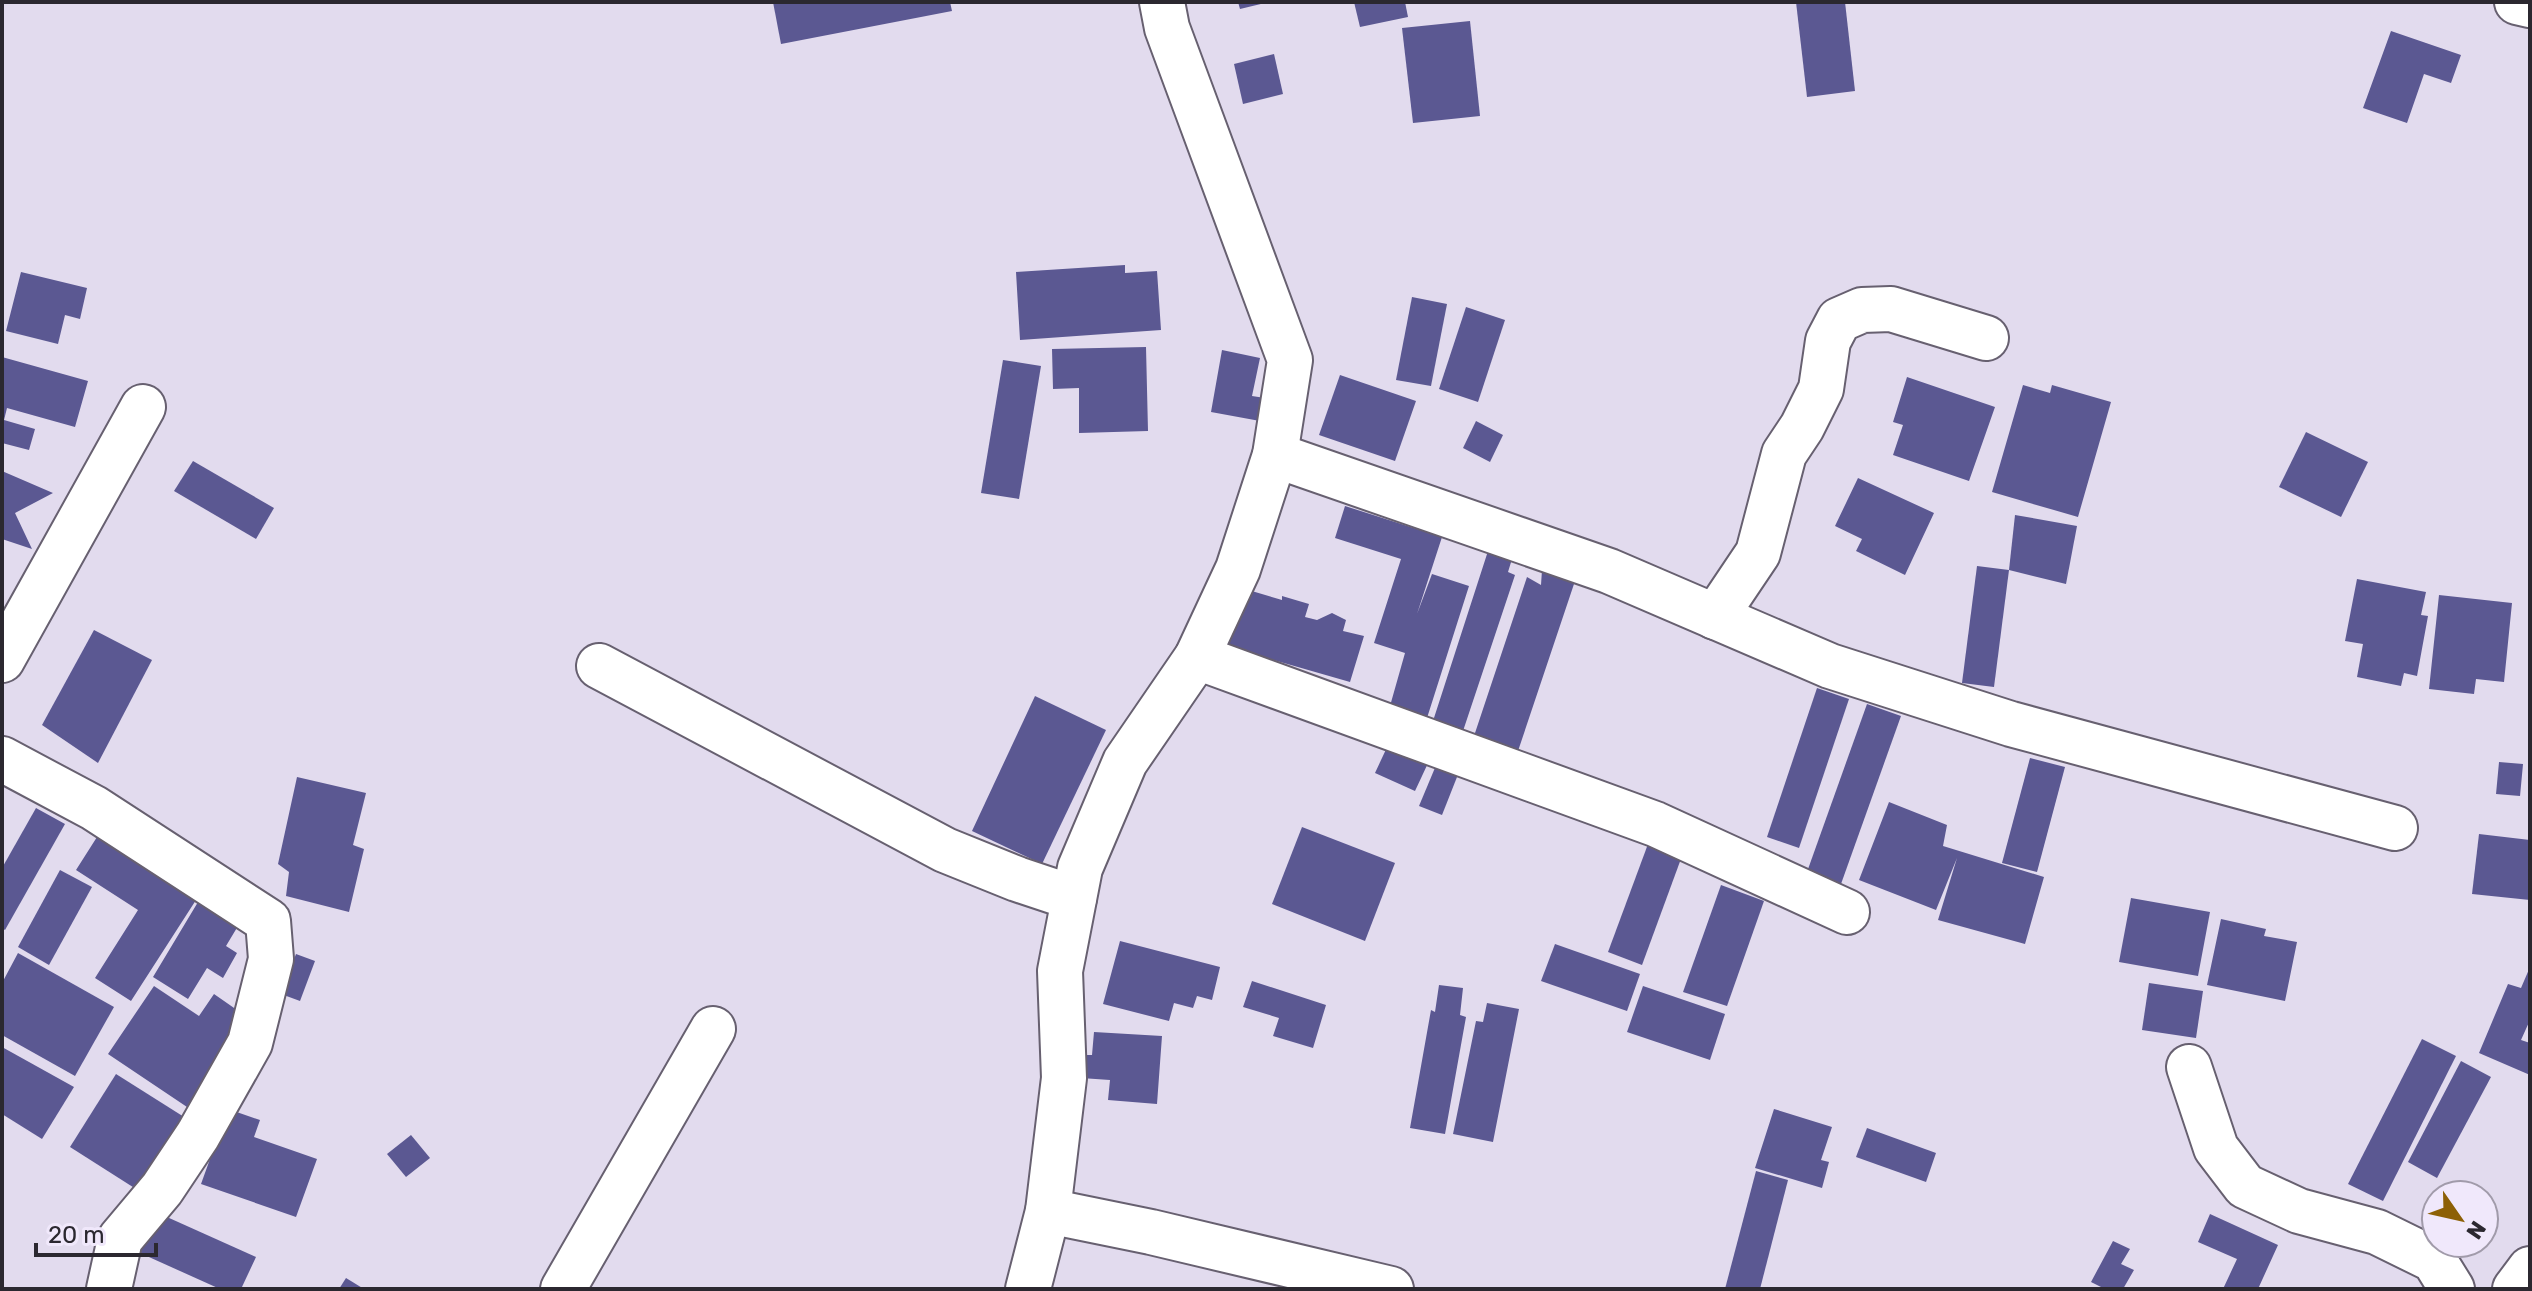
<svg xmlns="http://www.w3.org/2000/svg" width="2532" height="1291" viewBox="0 0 2532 1291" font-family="Rubik,sans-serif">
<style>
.building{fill:#5b5892}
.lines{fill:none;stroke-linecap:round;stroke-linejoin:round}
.minor-casing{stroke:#676070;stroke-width:48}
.minor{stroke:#fff;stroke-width:44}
</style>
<rect width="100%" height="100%" fill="#e2dbee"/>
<g class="building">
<path d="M773,2H950L952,11L781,44Z"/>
<path d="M1238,2H1265V3L1240,9Z"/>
<path d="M1354,2H1405L1408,17L1360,27Z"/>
<path d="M1796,2H1845L1855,91L1807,97Z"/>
<path d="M1470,21L1480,116L1413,123L1402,28Z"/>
<path d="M2391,31L2461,55L2451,83L2424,74L2407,123L2363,108Z"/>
<path d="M1274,54L1283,94L1243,104L1234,64Z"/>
<path d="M1125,265V273L1157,271L1161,330L1020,340L1016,272Z"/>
<path d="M21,272L87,288L80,319L65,315L58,344L6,331Z"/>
<path d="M1412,297L1447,304L1431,386L1396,380Z"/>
<path d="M1466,307L1505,320L1478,402L1439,389Z"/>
<path d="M1146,347L1148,431L1079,433V388L1053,389L1052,349Z"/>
<path d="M1222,350L1260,358L1252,396L1265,398L1260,421L1211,412Z"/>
<path d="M2,357L88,381L75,427L7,408L4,420L35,429L29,450L2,443Z"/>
<path d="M1003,360L1041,366L1019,499L981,493Z"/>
<path d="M1340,375L1416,401L1395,461L1319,435Z"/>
<path d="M1907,377L1995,407L1969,481L1893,455L1903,425L1893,422Z"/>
<path d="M2023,385L2050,393L2052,385L2111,402L2078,517L1992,492Z"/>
<path d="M1476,421L1503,435L1490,462L1463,448Z"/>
<path d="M2306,432L2368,462L2341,517L2279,487Z"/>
<path d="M193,461L274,508L256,539L174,491Z"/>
<path d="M2,471L53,493L15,513L32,549L2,539Z"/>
<path d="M1858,478L1934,513L1905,575L1856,551L1862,539L1835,526Z"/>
<path d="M1345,506L1442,537L1417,614L1432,574L1469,586L1427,718L1390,706L1405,653L1374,643L1401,559L1335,538Z"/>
<path d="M2015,515L2077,526L2066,584L2009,570Z"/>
<path d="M1488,551L1512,559L1508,572L1515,575L1463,731L1433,721Z"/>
<path d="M1977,566L2009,570L1994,687L1962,683Z"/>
<path d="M1542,570L1575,581L1518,751L1474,736L1527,577L1541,585Z"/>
<path d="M2357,579L2426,592L2421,615L2428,616L2417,676L2404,673L2401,686L2357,677L2363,644L2345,641Z"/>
<path d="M1245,589L1282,600V596L1309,604L1305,617L1317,620L1332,613L1346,620L1343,631L1364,636L1350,682L1263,657L1262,662L1225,650Z"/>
<path d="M2439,595L2512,603L2504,682L2476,679L2474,694L2429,689Z"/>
<path d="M94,630L152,660L98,763L42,725Z"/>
<path d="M1817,688L1849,699L1799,848L1767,837Z"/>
<path d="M1035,696L1106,730L1042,864L972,831Z"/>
<path d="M1867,704L1901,716L1841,884L1807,872Z"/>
<path d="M1389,743L1429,761L1415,791L1375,773Z"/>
<path d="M2030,758L2065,767L2037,872L2002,863Z"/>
<path d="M2499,762L2523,764L2520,796L2496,794Z"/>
<path d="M1437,763L1459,772L1442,815L1419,806Z"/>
<path d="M297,777L366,793L353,845L364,849L349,912L286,896L289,872L278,864Z"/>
<path d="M1889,802L1947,825L1943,846L2044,877L2025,944L1938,920L1957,858L1936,910L1859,880Z"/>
<path d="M36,808L65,824L5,930L2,928V868Z"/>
<path d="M1302,827L1395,863L1365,941L1272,904Z"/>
<path d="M2479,834L2530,840V900L2472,894Z"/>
<path d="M97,837L196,900L131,1001L95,978L138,910L76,870Z"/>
<path d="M1648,844L1682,856L1642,965L1608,952Z"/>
<path d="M60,870L92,887L49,965L18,947Z"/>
<path d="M1721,885L1764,901L1727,1006L1683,992Z"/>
<path d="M2131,898L2210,912L2198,976L2119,962Z"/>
<path d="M198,902L238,926L226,946L237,953L223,978L207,968L188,999L153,977Z"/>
<path d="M2221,919L2266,929L2264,936L2297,942L2285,1001L2207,985Z"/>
<path d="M1120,941L1220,967L1212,1000L1197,996L1193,1008L1174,1003L1169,1021L1103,1004Z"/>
<path d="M1555,944L1640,974L1627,1011L1541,981Z"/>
<path d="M18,953L114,1007L75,1076L2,1035V983Z"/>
<path d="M296,954L315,961L300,1001L281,994Z"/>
<path d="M2530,967V1020L2521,1040L2530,1043V1075L2479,1053L2508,984L2521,988Z"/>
<path d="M1252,981L1326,1005L1313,1048L1273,1036L1279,1018L1243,1007Z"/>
<path d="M2149,983L2203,991L2196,1038L2142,1030Z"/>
<path d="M1439,985L1463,988L1460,1015L1466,1017L1445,1134L1410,1128L1431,1010L1435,1012Z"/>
<path d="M154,986L199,1016L214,994L247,1017L187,1107L108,1054Z"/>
<path d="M1643,986L1725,1014L1710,1060L1627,1032Z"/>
<path d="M1487,1003L1519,1009L1493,1142L1453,1134L1476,1021L1483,1022Z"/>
<path d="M1094,1032L1162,1036L1157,1104L1108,1100L1110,1080L1081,1078L1083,1055H1092Z"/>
<path d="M2422,1039L2456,1056L2383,1201L2348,1184Z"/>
<path d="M2,1047L74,1087L42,1139L2,1114Z"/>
<path d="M2461,1061L2491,1077L2437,1178L2408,1162Z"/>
<path d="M116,1074L192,1122L136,1189L70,1147Z"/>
<path d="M228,1109L260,1120L254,1137L317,1159L296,1217L201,1184Z"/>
<path d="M1774,1109L1832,1127L1821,1160L1829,1162L1822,1188L1755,1168Z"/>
<path d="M1867,1128L1936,1153L1926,1182L1856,1157Z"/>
<path d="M411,1135L430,1158L406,1177L387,1154Z"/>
<path d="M1756,1171L1788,1180L1760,1289H1725Z"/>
<path d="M158,1213L256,1257L241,1289H220L140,1253Z"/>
<path d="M2210,1214L2278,1245L2258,1289H2223L2237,1259L2198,1242Z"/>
<path d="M2113,1241L2130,1249L2121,1264L2134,1270L2123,1289H2105L2091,1282Z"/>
<path d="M346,1278L364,1289H339Z"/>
</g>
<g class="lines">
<defs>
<g id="minor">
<path d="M2517,2L2530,5"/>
<path d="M1275,455L1609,571L1830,666L2011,724L2395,828"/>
<path d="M1715,617L1758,553L1784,454L1802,427L1821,389L1828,341L1839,320L1862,310L1891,309L1986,338"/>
<path d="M1197,657L1655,824L1847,912"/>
<path d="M2,660L143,407"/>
<path d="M599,666L945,850L1017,879L1074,898"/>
<path d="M2,759L94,808L268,921L271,959L250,1043L198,1135L162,1189L120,1239L109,1289"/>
<path d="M2189,1067L2216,1148L2245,1186L2299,1211L2377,1232L2434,1260L2452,1289"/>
<path d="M1048,1211L1151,1232L1391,1289"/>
<path d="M563,1289L713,1029"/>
<path d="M1028,1289L1048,1211L1064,1078L1060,971L1080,868L1125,762L1197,657L1238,569L1275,455L1290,360L1167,28L1162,2"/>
<path d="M2515,1289L2530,1269"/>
</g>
</defs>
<use href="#minor" class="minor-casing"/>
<use href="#minor" class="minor"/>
</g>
<rect width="2532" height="1291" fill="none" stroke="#2b2830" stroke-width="8"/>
<g transform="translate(2460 1219) rotate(124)"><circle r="38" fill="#f0e8fb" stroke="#a19baa" stroke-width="2"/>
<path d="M0-6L14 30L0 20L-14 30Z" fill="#8d6006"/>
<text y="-12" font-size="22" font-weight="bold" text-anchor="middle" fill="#2b2830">N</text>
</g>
<path d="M36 1243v12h120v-12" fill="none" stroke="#2b2830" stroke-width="4"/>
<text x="48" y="1243" font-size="24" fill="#2b2830" stroke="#f0e8fb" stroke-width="6" paint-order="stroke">20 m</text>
</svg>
